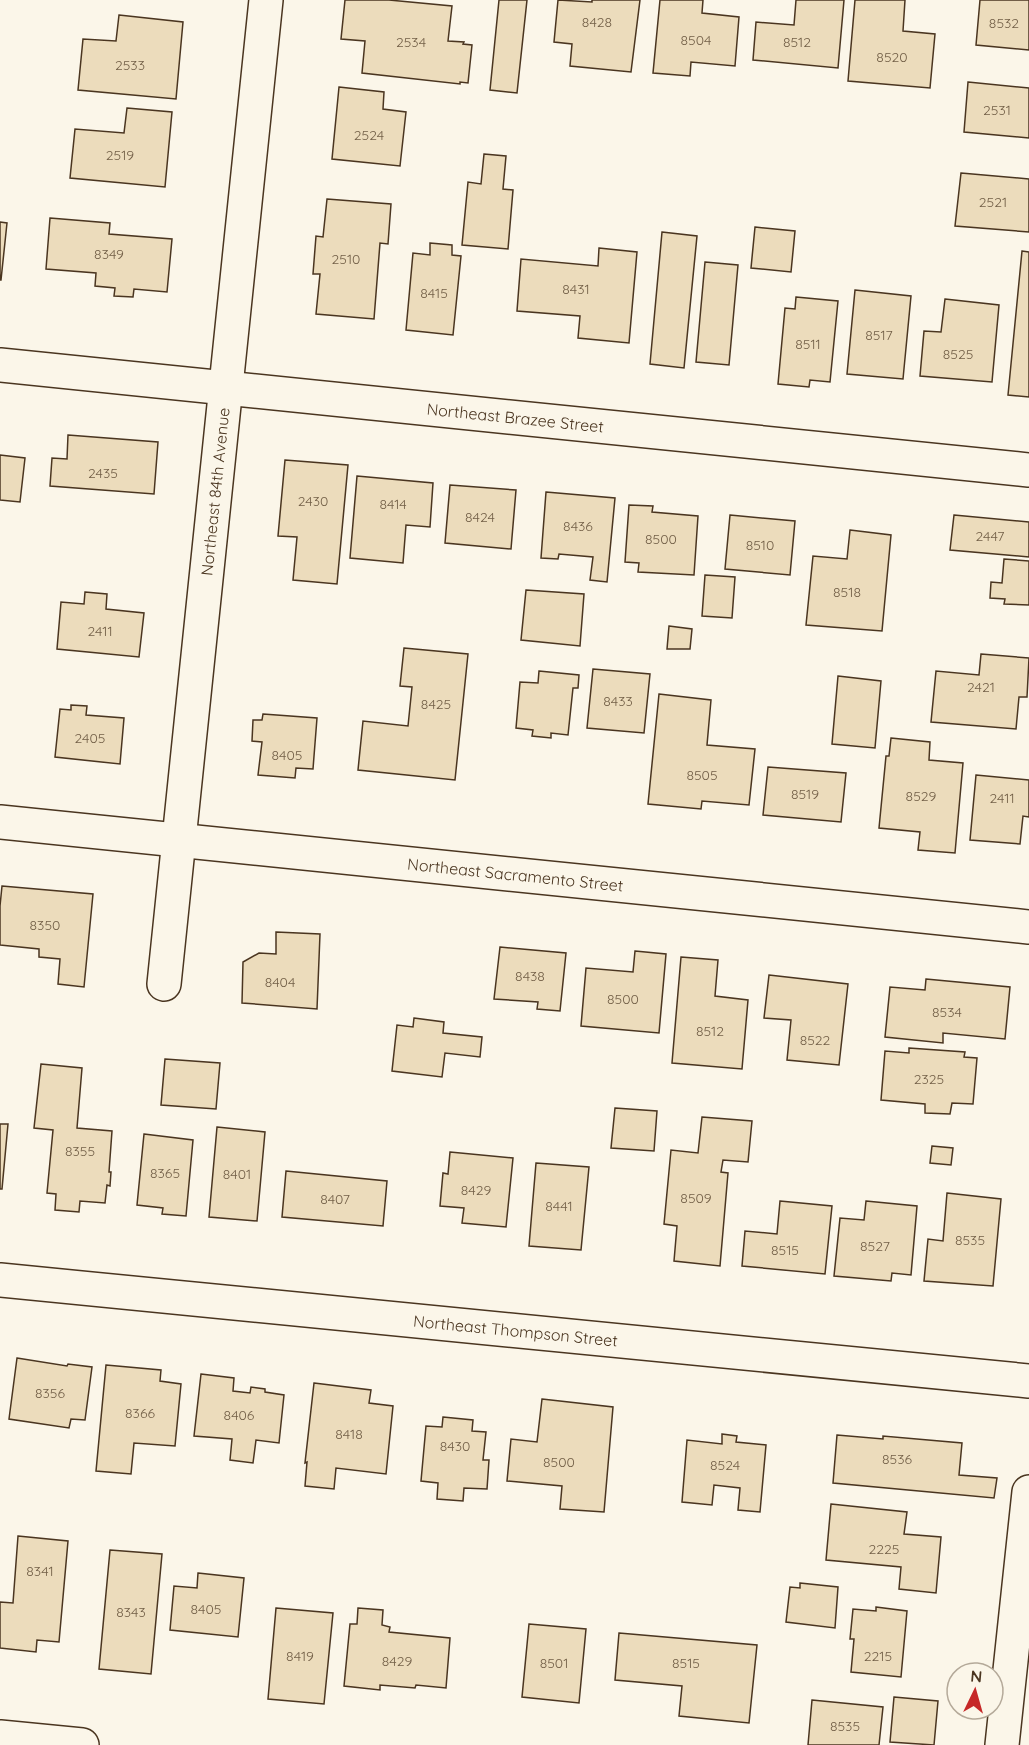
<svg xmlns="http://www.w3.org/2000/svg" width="1029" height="1745" viewBox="0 0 1029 1745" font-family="Quicksand,sans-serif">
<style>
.building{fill:#ecdcbc;stroke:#4a3520;stroke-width:1.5}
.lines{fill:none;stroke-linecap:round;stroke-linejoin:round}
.street-casing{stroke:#4a3520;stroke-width:36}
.street{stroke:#fbf6e9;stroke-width:33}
.labels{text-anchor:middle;stroke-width:4.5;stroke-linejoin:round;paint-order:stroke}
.number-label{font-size:14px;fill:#725f47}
.street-label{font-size:16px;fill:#4a3520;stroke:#fbf6e9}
</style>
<rect width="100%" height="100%" fill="#fbf6e9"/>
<g class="building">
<path d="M345,0H389L452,6L448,41L464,42L463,44L472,45L468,83L460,82V84L362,73L365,41L341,39Z"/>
<path d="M499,0H527L517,93L490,90Z"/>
<path d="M558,0L592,2V0H640L631,72L570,66L572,44L554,42Z"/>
<path d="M660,0H703L702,13L739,17L735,66L691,62L690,76L653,73Z"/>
<path d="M796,0H844L838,68L753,60L756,22L794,25Z"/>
<path d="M855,0H905L903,31L935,34L930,88L848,81Z"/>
<path d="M980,0H1029V50L976,45Z"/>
<path d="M119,15L183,22L176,99L78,90L83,39L116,41Z"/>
<path d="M968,82L1029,88V138L964,132Z"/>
<path d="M339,87L384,92L383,109L406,112L400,166L332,159Z"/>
<path d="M127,108L172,112L165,187L70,178L75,129L124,133Z"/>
<path d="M484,154L506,156L503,189L513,190L508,249L462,245L468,182L481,184Z"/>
<path d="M961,173L1029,179V232L955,226Z"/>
<path d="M327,199L391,204L388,244L380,243L374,319L316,314L320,274H313L316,236L323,237Z"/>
<path d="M50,218L110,223L109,234L172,239L167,292L134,289L133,297L114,296L115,288L95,286L96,273L46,269Z"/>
<path d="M0,222L7,223L1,280H0Z"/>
<path d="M755,227L795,231L791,272L751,268Z"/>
<path d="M662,232L697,236L684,368L650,364Z"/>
<path d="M430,243L452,245V255L461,256L453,335L406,330L413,253L430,255Z"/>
<path d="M599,248L637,252L629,343L578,338L580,316L517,311L521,259L598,266Z"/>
<path d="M1022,251L1029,252V397L1008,395Z"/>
<path d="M705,262L738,265L729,365L696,362Z"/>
<path d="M855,290L911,296L903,379L847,374Z"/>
<path d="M796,297L838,301L830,382L810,380L809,387L778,384L785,308L795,309Z"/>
<path d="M945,299L999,305L992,382L920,376L924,331L941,332Z"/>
<path d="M68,435L158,442L154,494L50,486L52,458L67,459Z"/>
<path d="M0,455L25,458L20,502L0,500Z"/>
<path d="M285,460L348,465L337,584L293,580L297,537L278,536Z"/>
<path d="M357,476L433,483L430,527L406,525L403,563L350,558Z"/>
<path d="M450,485L516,490L511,549L445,543Z"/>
<path d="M546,492L615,498L607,582L590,580L593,557L559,554L558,559L541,558Z"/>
<path d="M629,505L653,506L652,512L698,516L694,575L638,572L639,563L625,562Z"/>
<path d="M730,515L795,521L790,575L725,569Z"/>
<path d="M954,515L1029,522V557L950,550Z"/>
<path d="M850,530L891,535L882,631L806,625L813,556L847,559Z"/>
<path d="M1004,559L1029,561V605L1004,604L1005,599L990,598L991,582L1002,583Z"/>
<path d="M705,575L735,577L732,618L702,616Z"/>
<path d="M526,590L584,594L580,646L521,640Z"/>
<path d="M85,592L107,594L106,609L144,613L139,657L57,649L61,602L84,604Z"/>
<path d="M669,626L692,629L690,649H667Z"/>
<path d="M404,648L468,654L455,780L358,770L363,721L408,726L412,687L400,686Z"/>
<path d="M981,654L1029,658L1027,697H1019L1016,729L931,722L936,671L979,675Z"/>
<path d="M593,669L650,674L644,733L587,728Z"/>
<path d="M539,671L579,675L578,688H573L568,735L551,733V738L532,736L533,730L516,728L520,682L538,683Z"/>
<path d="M838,676L881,681L875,748L832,744Z"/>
<path d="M659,694L711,700L707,745L755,749L749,805L702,801L701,809L648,804Z"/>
<path d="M71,705L87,706L86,715L124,718L120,764L55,757L60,709L71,710Z"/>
<path d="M263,714L317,718L313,769L296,768L295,778L258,775L262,742L252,741L253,720H262Z"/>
<path d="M891,738L930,742L929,760L963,763L955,853L918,850L920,832L879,828L886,756H889Z"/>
<path d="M768,767L846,773L841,822L763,815Z"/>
<path d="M976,775L1029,780V817L1023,816L1020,844L970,840Z"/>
<path d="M2,886L93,894L84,987L58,984L60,959L39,957V949L0,945V906Z"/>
<path d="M276,932L320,934L317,1009L242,1003L243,962L259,953L276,954Z"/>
<path d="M500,947L566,953L560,1011L537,1009L538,1002L494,999Z"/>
<path d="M635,951L666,954L659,1033L581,1026L586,968L633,972Z"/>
<path d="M681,957L718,960L715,996L748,1000L742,1069L672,1063Z"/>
<path d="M769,975L848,984L839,1065L787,1060L791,1020L764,1018Z"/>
<path d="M926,979L1010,987L1005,1039L943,1033V1043L885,1037L890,987L925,990Z"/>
<path d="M414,1018L444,1022L443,1033L482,1037L480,1057L445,1053L442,1077L392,1071L397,1025L413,1027Z"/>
<path d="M909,1048L965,1052L964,1057L977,1058L973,1104L952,1103L950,1114L925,1113V1104L881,1100L885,1051L909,1053Z"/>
<path d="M165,1059L220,1063L216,1109L161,1105Z"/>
<path d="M41,1064L82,1068L77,1128L112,1131L109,1172H111L110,1186L107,1185L105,1203L80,1201L79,1212L55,1210L56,1194L47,1193L53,1130L34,1128Z"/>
<path d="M615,1108L657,1111L654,1151L611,1148Z"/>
<path d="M702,1117L752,1121L748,1162L723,1160L721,1172L728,1173L720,1266L674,1261L677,1226L664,1224L671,1150L698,1153Z"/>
<path d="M0,1124H8L2,1189H0Z"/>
<path d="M217,1127L265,1132L257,1221L209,1217Z"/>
<path d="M144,1134L193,1140L186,1216L162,1214L163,1208L137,1205Z"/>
<path d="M932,1146L953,1148L951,1165L930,1163Z"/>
<path d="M450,1152L513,1158L506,1227L462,1223L464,1208L440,1206L443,1173L448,1174Z"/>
<path d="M536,1163L589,1167L581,1250L529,1246Z"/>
<path d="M286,1171L387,1181L383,1226L282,1217Z"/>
<path d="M947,1193L1001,1199L993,1286L924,1281L928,1239L943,1241Z"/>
<path d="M780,1201L832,1206L825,1274L742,1266L745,1231L777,1234Z"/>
<path d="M866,1201L917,1206L911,1275L892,1273L891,1281L834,1276L840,1218L864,1220Z"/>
<path d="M17,1358L67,1366L68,1364L92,1367L85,1420L71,1419L69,1428L9,1419Z"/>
<path d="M106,1365L161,1370L160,1381L181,1384L175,1446L134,1443L131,1474L96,1471Z"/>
<path d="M201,1374L234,1378L233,1391L250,1393L251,1387L265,1389V1392L284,1395L279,1443L256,1440L253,1463L230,1460L232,1439L194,1436Z"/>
<path d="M314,1383L371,1390L369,1403L393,1406L386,1474L336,1468L334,1489L305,1486L307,1462L305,1463Z"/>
<path d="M542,1399L613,1407L604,1512L560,1509L562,1486L507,1481L511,1439L537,1442Z"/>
<path d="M443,1417L473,1420L472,1431L486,1432L483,1460H489L487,1489L464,1488L463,1501L437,1499L438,1483L421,1481L426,1426L442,1427Z"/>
<path d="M722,1434L737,1436L736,1442L766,1445L760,1512L738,1510L740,1488L714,1485L712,1505L682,1502L687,1440L722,1444Z"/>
<path d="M837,1435L883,1439V1436L962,1443L959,1475L997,1478L994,1498L833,1483Z"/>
<path d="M831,1504L907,1512L904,1534L941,1537L936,1593L899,1589L901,1567L826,1560Z"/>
<path d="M18,1536L68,1541L59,1642L37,1640L36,1652L0,1648V1602L13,1603Z"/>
<path d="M110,1550L162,1554L151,1674L99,1669Z"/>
<path d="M198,1573L244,1578L238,1637L170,1630L174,1586L197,1588Z"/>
<path d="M800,1583L838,1587L835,1628L786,1622L790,1587L800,1588Z"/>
<path d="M876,1607L907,1611L901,1677L851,1672L854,1639H850L853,1609L876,1611Z"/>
<path d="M276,1608L333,1613L324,1704L268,1699Z"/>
<path d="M358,1608L383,1610L382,1625L390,1627L389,1632L450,1638L446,1688L416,1685L415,1688L380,1685V1690L344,1686L350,1624H357Z"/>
<path d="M529,1624L586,1629L579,1703L522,1697Z"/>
<path d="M619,1633L757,1645L749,1723L679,1716L682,1686L615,1680Z"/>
<path d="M894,1697L938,1701L934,1745L890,1742Z"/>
<path d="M812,1700L883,1707L879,1745H808Z"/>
</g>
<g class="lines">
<defs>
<g id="street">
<path id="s1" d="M0,365L1029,470"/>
<path id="s2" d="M0,822L1029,927"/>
<path id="s3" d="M164,984L266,0"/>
<path id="s4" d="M0,1280L1029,1381"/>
<path d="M0,1737L82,1745"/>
<path d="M1002,1745L1029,1492"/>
</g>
</defs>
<use href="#street" class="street-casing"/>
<use href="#street" class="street"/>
</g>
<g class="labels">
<g class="number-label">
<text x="597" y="27">8428</text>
<text x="1004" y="28">8532</text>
<text x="696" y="45">8504</text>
<text x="411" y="47">2534</text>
<text x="797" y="47">8512</text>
<text x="892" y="62">8520</text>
<text x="130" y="70">2533</text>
<text x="997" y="115">2531</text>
<text x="369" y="140">2524</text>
<text x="120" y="160">2519</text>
<text x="993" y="207">2521</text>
<text x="109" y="259">8349</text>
<text x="346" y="264">2510</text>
<text x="576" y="294">8431</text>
<text x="434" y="298">8415</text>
<text x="879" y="340">8517</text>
<text x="808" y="349">8511</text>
<text x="958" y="359">8525</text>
<text x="103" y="478">2435</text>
<text x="313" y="506">2430</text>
<text x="393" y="509">8414</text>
<text x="480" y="522">8424</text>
<text x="578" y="531">8436</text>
<text x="990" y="541">2447</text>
<text x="661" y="544">8500</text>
<text x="760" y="550">8510</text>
<text x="847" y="597">8518</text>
<text x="100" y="636">2411</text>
<text x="981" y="692">2421</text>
<text x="618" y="706">8433</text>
<text x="436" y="709">8425</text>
<text x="90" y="743">2405</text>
<text x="287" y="760">8405</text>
<text x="702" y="780">8505</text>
<text x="805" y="799">8519</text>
<text x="921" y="801">8529</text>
<text x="1002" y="803">2411</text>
<text x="45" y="930">8350</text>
<text x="530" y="981">8438</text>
<text x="280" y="987">8404</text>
<text x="623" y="1004">8500</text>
<text x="947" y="1017">8534</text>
<text x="710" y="1036">8512</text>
<text x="815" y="1045">8522</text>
<text x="929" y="1084">2325</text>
<text x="80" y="1156">8355</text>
<text x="165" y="1178">8365</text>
<text x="237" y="1179">8401</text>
<text x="476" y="1195">8429</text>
<text x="696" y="1203">8509</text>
<text x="335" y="1204">8407</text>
<text x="559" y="1211">8441</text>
<text x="970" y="1245">8535</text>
<text x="875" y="1251">8527</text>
<text x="785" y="1255">8515</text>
<text x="50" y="1398">8356</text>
<text x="140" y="1418">8366</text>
<text x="239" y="1420">8406</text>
<text x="349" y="1439">8418</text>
<text x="455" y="1451">8430</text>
<text x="897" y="1464">8536</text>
<text x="559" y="1467">8500</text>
<text x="725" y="1470">8524</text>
<text x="884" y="1554">2225</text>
<text x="40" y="1576">8341</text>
<text x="206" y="1614">8405</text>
<text x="131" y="1617">8343</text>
<text x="300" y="1661">8419</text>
<text x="878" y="1661">2215</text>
<text x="397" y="1666">8429</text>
<text x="554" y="1668">8501</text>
<text x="686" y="1668">8515</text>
<text x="845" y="1731">8535</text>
</g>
<g class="street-label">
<text dy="6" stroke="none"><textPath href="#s1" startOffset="518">Northeast Brazee Street</textPath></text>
<text dy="6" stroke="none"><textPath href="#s3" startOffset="495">Northeast 84th Avenue</textPath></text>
<text dy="6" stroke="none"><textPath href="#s2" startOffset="518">Northeast Sacramento Street</textPath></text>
<text dy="6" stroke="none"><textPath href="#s4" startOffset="518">Northeast Thompson Street</textPath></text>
</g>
</g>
<g transform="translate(975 1691) rotate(5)"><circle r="28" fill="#fbf6e9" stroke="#b4a999" stroke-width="1.5"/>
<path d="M0-4.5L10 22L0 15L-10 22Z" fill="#c62828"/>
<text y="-9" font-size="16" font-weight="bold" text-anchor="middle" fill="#4a3520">N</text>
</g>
</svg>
